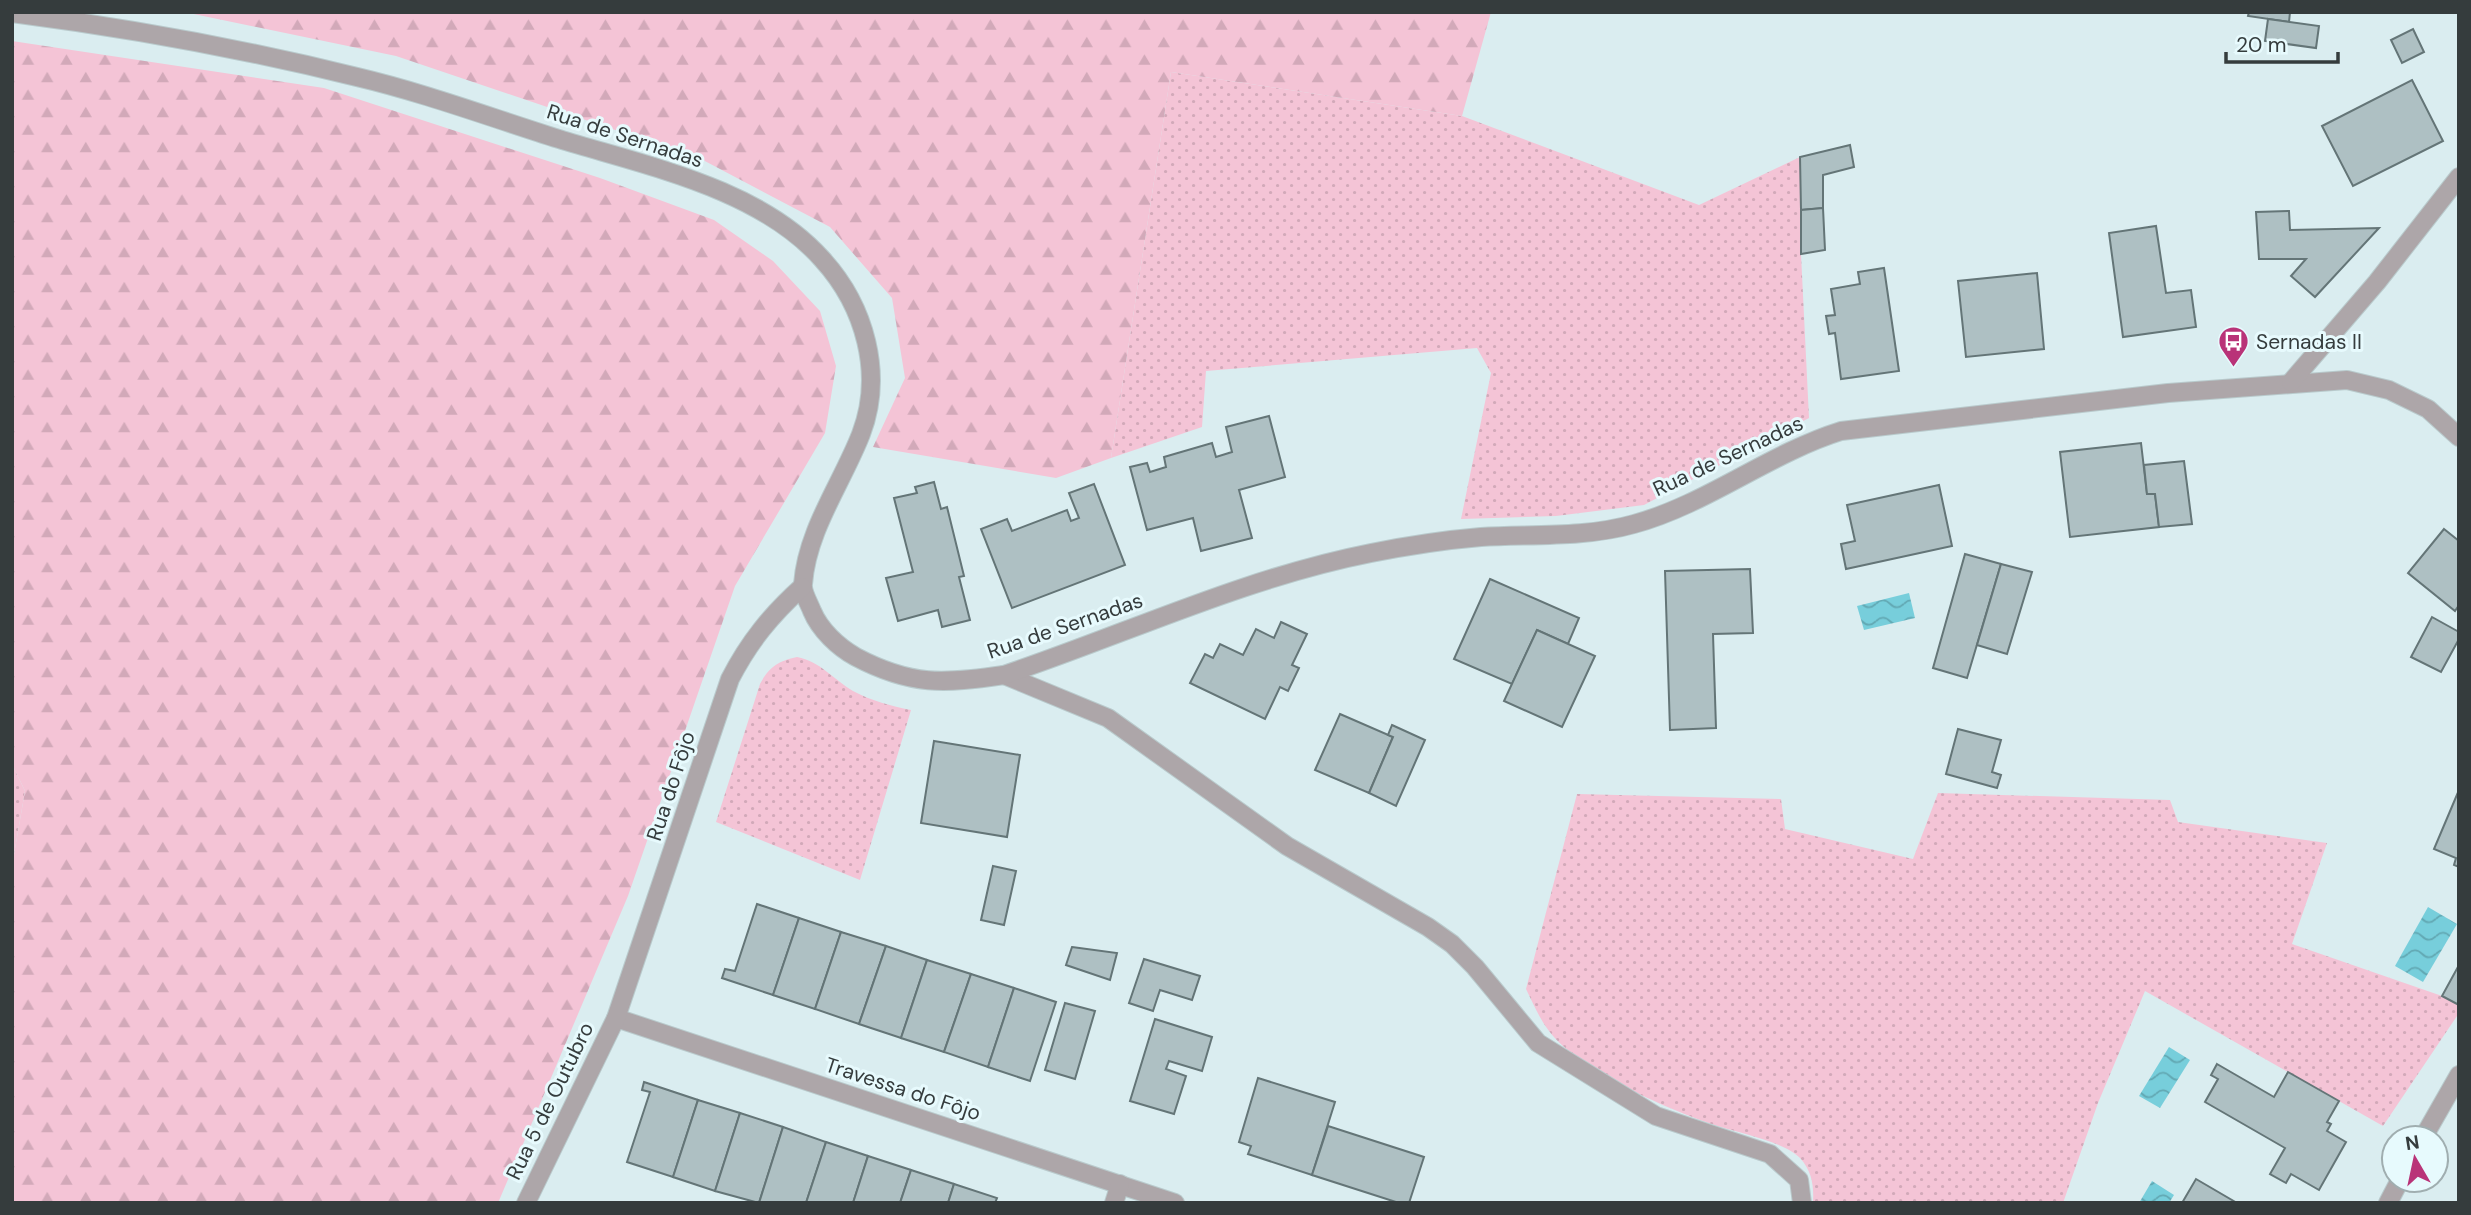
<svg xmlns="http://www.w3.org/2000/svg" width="2471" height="1215" viewBox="0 0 2471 1215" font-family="'DM Sans',sans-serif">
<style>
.green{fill:url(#green-dots)}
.forest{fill:url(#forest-firs)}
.water{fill:url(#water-waves)}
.building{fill:#aec0c3;stroke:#647577;stroke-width:2}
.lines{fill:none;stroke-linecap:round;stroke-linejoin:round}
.service-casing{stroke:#b9cacc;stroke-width:20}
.minor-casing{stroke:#b9cacc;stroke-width:20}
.service{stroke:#ada6a9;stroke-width:18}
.minor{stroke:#ada6a9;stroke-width:18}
.labels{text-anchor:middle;stroke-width:6;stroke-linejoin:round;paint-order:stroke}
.street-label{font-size:21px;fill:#353c3d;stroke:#e7fafd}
.poi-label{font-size:21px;fill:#353c3d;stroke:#e7fafd;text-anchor:start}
</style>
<defs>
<pattern id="green-dots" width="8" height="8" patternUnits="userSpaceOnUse" patternTransform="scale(1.75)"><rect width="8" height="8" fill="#f4c4d6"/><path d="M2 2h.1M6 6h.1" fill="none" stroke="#d2a9b9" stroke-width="1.8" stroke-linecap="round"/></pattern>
<pattern id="forest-firs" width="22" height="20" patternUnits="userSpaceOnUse" patternTransform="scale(1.75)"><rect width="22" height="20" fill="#f4c4d6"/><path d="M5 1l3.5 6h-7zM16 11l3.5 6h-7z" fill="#d2a9b9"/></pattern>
<pattern id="water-waves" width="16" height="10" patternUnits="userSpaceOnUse" patternTransform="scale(1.75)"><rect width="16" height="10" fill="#77cedb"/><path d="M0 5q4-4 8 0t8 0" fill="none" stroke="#62a8b3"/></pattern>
</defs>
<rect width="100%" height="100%" fill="#daedf0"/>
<g class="green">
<path d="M1171,72L1462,116L1699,205L1800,157L1801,254L1809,418L1644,505L1556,516L1461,519L1491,373L1477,348L1206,371L1202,427L1111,458Z"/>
<path d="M797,657C820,661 834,680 853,691C872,701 891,706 911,710L860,880L716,822L760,684C769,667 778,661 797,657Z"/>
<path d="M12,764L25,791L12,866Z"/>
<path d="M1938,793L2170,800L2178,822L2327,843L2292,944L2442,996L2459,1005V1013L2383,1126L2145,991L2098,1103L2063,1203H1813C1814,1186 1812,1171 1800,1158C1786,1143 1741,1133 1721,1127C1673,1112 1579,1071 1549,1031C1539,1018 1533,1003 1526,989L1577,794L1781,799L1785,829L1913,859Z"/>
</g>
<g class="forest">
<path d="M184,12H1491L1462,116L1171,72L1111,458L1056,478L873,447L905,378L892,298L830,227L701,159L396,56Z"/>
<path d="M12,41L324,88L600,178L714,220L773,261L820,311L836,366L825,433L735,586L628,896L498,1203H12V866L25,791L12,764Z"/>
</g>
<g class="water">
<path d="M1909,593L1915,618L1864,630L1857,606Z"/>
<path d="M2428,907L2457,924L2423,982L2395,966Z"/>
<path d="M2169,1047L2190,1060L2160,1108L2139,1096Z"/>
<path d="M2152,1181L2174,1195L2169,1203H2139Z"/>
</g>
<g class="building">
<path d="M2249,12H2290L2289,22L2248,16Z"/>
<path d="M2268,19L2319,26L2316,48L2265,41Z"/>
<path d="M2413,29L2424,52L2402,63L2391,40Z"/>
<path d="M2412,80L2443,141L2353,186L2322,126Z"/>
<path d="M1850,145L1854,167L1823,175V208L1801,210L1800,157Z"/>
<path d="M1823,208L1825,250L1801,254V210Z"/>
<path d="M2289,211L2290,230L2379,228L2315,297L2291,276L2306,259H2259L2256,212Z"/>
<path d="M2156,226L2166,293L2191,290L2196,327L2123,337L2109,233Z"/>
<path d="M1884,268L1899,371L1841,379L1835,333L1829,334L1826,316L1835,315L1831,289L1860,284L1858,272Z"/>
<path d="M2037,273L2044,349L1966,357L1958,281Z"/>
<path d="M1269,416L1285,477L1239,490L1252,538L1201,551L1193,518L1147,530L1130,467L1147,463L1150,472L1166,467L1164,457L1212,443L1216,457L1232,452L1226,427Z"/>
<path d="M2141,443L2147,494H2155L2159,527L2070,537L2060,452Z"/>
<path d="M2184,461L2192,524L2159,527L2155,494H2147L2144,465Z"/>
<path d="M934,482L941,509L947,507L964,576L959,577L970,620L942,627L938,610L898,621L886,578L913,572L894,498L917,493L915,487Z"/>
<path d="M1094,484L1125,565L1012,608L981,529L1007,519L1012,531L1067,510L1071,521L1079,518L1069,493Z"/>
<path d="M1939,485L1952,546L1846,569L1841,544L1855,541L1847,505Z"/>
<path d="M2444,529L2459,541V605L2455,611L2408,573Z"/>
<path d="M1965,554L2001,564L1967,678L1933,668Z"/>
<path d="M2001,564L2032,572L2007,654L1977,645Z"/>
<path d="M1750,569L1753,633L1713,634L1716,728L1670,730L1665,571Z"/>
<path d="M1490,579L1579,618L1568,644L1537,630L1512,684L1454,659Z"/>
<path d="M2432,617L2459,632V639L2441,672L2411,657Z"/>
<path d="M1281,622L1307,634L1292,665L1299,668L1288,691L1280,687L1265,719L1190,683L1205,654L1213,658L1220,644L1243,655L1256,629L1274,638Z"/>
<path d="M1537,630L1595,656L1562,727L1504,701Z"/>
<path d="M1340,714L1393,737L1369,793L1315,770Z"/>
<path d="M1392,725L1425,740L1396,806L1369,793L1393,737L1388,735Z"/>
<path d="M1958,729L2001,740L1992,772L2001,775L1997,788L1946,774Z"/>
<path d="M934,741L1020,755L1007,837L921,823Z"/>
<path d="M2459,790V867L2454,865L2456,858L2434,849Z"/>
<path d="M993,866L1016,871L1004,925L981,920Z"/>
<path d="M757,904L799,918L773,995L722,978L725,969L735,971Z"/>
<path d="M799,918L841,932L815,1009L773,995Z"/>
<path d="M841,932L886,946L859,1024L815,1009Z"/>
<path d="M886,946L927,960L901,1038L859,1024Z"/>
<path d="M1072,947L1117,953L1110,980L1066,965Z"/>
<path d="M1144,959L1200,976L1192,1000L1160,990L1153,1011L1129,1003Z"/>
<path d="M927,960L971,974L944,1052L901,1038Z"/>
<path d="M2459,965V1005L2442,996Z"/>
<path d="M971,974L1014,988L988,1067L944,1052Z"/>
<path d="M1014,988L1056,1002L1030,1081L988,1067Z"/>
<path d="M1065,1003L1095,1011L1075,1079L1045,1070Z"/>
<path d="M1155,1019L1212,1037L1202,1071L1169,1061L1166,1069L1186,1076L1174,1114L1130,1101Z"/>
<path d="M2217,1064L2274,1097L2288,1072L2339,1101L2327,1122L2331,1124L2327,1131L2346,1142L2319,1190L2291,1174L2286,1183L2270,1174L2285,1148L2205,1102L2218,1079L2211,1075Z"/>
<path d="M1258,1078L1335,1102L1312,1175L1248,1154L1251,1146L1239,1142Z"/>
<path d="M644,1082L698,1100L673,1177L627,1162L650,1092L642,1090Z"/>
<path d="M698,1100L740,1113L715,1191L673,1177Z"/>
<path d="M740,1113L783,1127L759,1203L715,1191Z"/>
<path d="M1328,1126L1424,1157L1409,1203H1399L1312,1175Z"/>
<path d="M783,1127L826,1142L806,1203H759Z"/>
<path d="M826,1142L868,1156L853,1203H806Z"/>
<path d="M868,1156L911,1170L900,1203H853Z"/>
<path d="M911,1170L954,1184L948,1203H900Z"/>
<path d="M2196,1179L2237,1203H2182Z"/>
<path d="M954,1184L997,1198L995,1203H948Z"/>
</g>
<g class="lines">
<defs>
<path id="service" d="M1004,675L1108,718L1287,846L1428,927L1452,944L1475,967L1538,1043L1656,1116L1770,1154L1799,1180L1802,1203"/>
<g id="minor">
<path d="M12,13C128,28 244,49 357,77C425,93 492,118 559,139C646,166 759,188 822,259C865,306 884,374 861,434C842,483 807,530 803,584C802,592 809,603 812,611C820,630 838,647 856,657C911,686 944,684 1004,675C1126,634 1244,578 1371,553C1406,546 1445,540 1481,537C1531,534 1585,538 1634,524C1707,504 1768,454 1841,431L2168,393L2347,380L2389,390L2428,409L2459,437"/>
<path d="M2291,382L2377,282L2459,177"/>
<path d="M616,1018L1175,1203"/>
<path d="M2423,1138L2459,1075"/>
<path d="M526,1203L616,1018L730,679C749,642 771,615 802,587"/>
<path d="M1114,1203L1120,1184"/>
<path d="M2388,1203L2400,1180"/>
</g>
</defs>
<use href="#service" class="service-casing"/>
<use href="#minor" class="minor-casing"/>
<use href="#service" class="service"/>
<use href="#minor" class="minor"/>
</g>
<defs>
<symbol id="bus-pin" viewBox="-11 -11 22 30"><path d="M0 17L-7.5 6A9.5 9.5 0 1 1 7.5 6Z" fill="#b93378" stroke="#e7fafd"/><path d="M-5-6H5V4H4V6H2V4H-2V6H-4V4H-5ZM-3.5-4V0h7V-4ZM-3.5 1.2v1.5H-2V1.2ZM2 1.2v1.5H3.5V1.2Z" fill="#fff"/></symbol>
</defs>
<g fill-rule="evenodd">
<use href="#bus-pin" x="2216" y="324" width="35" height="47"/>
</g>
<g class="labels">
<g class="street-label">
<text transform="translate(625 136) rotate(18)" y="7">Rua de Sernadas</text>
<text transform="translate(1728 456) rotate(-25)" y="7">Rua de Sernadas</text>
<text transform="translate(1065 626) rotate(-19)" y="7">Rua de Sernadas</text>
<text transform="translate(671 786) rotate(-72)" y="7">Rua do Fôjo</text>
<text transform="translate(903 1089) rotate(18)" y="7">Travessa do Fôjo</text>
<text transform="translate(550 1101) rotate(-64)" y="7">Rua 5 de Outubro</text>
</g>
<g class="poi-label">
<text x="2256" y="349">Sernadas II</text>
</g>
</g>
<rect width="2471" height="1215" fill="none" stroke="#353c3d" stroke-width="28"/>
<g transform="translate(2415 1159) rotate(351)"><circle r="33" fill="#e7fafd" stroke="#a0aeb0" stroke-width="2"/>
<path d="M0-5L12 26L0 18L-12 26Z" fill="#b93378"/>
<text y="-10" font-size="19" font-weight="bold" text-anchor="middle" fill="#353c3d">N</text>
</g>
<path d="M2226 52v10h112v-10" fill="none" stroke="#353c3d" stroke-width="3.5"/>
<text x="2236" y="52" font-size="21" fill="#353c3d" stroke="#e7fafd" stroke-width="5" paint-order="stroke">20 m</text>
</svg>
